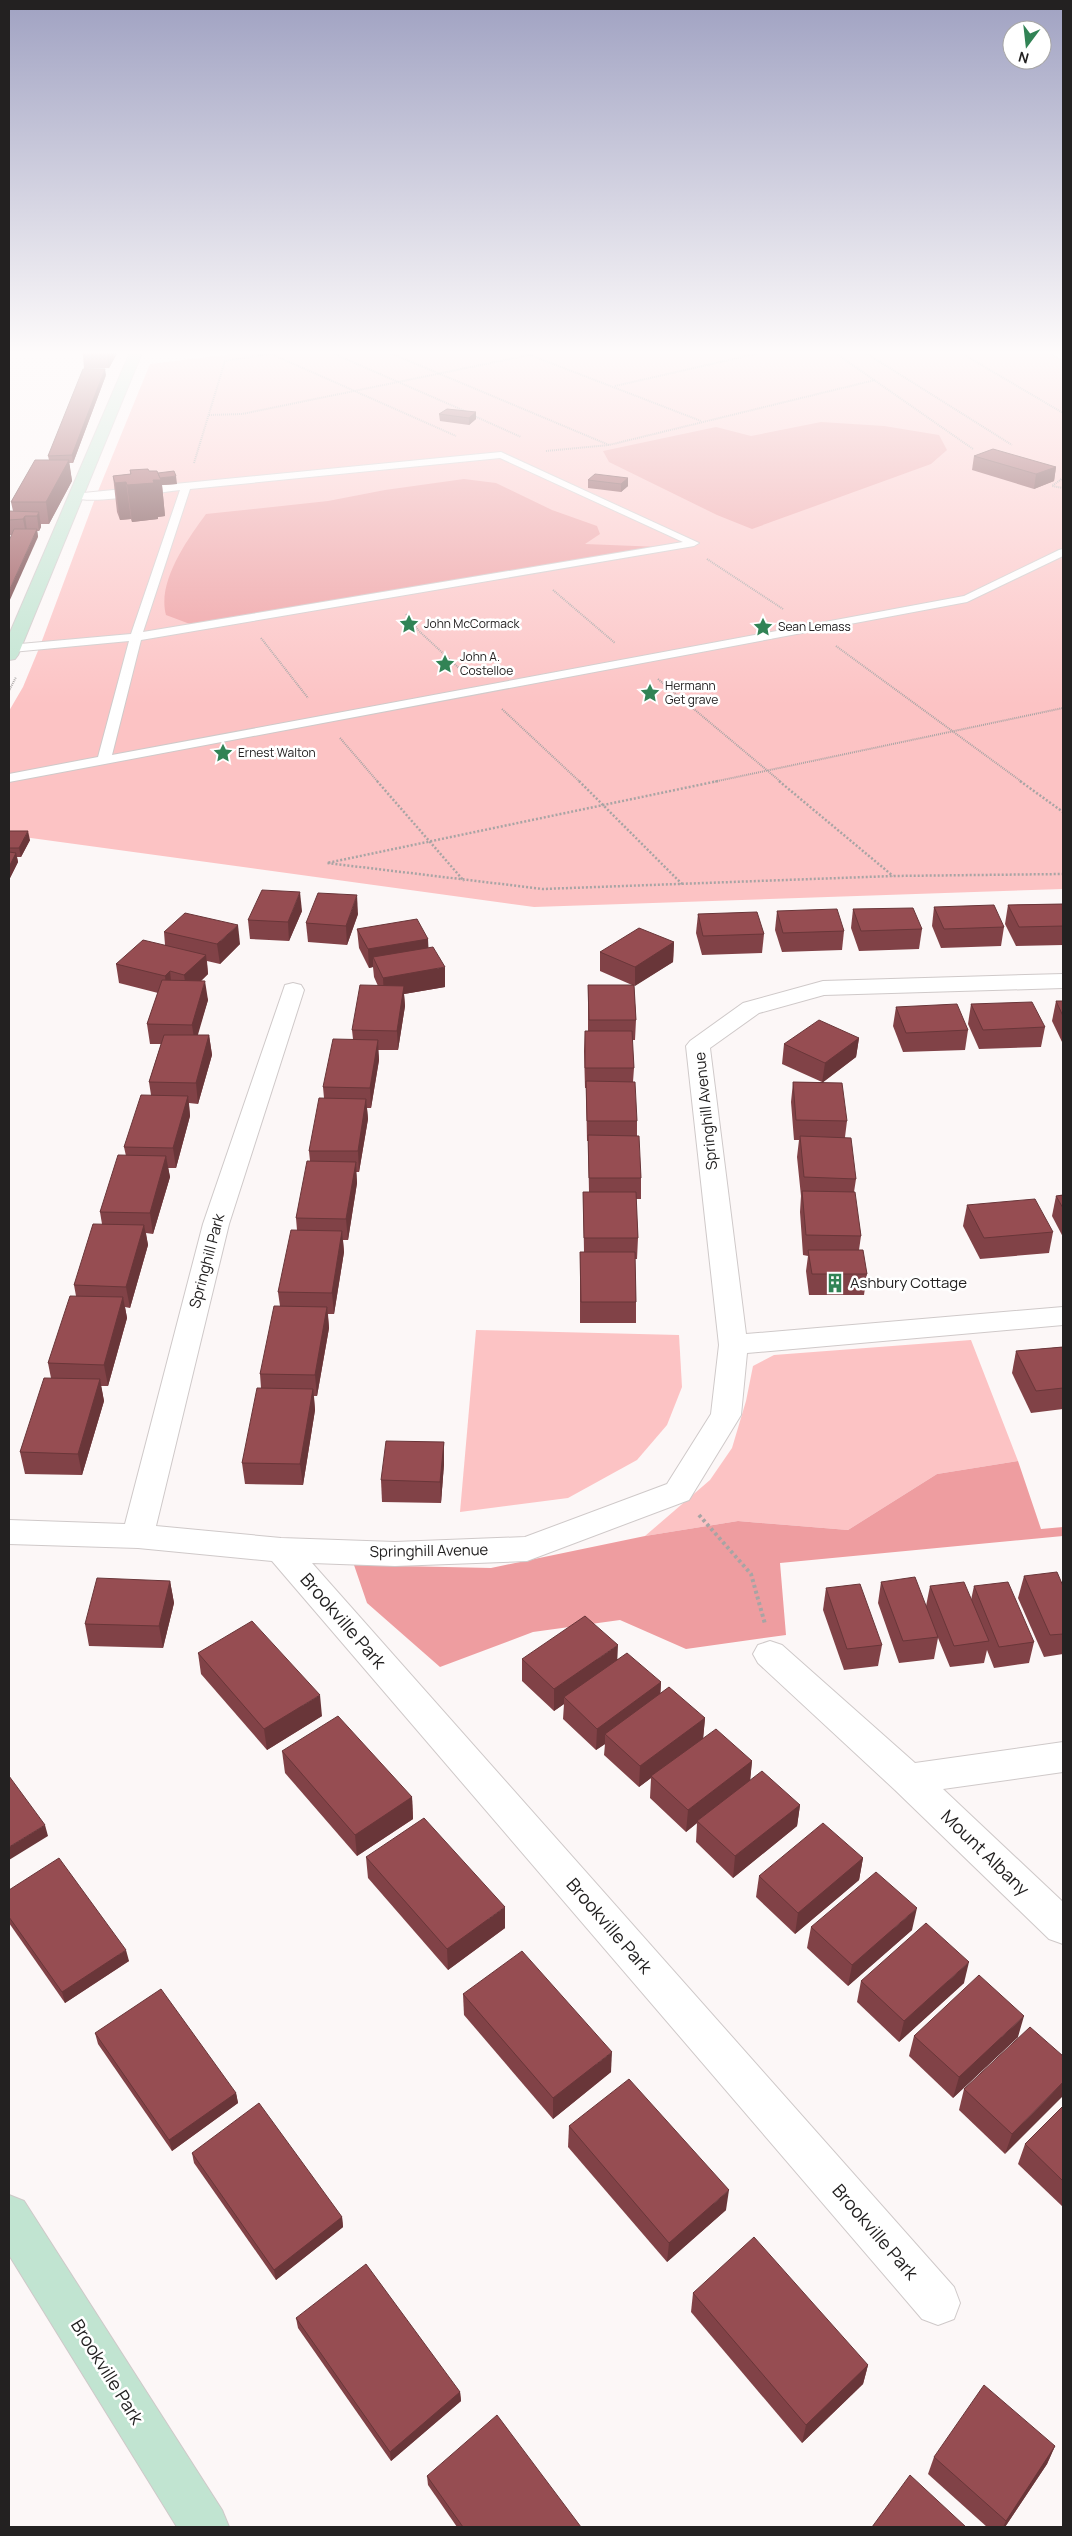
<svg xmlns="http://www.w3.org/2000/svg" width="1072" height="2536" viewBox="0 0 1072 2536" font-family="Manrope,sans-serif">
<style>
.green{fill:#fcc3c4}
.forest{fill:#ee9da0}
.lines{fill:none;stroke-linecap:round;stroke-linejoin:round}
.lane-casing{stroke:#cfc9c9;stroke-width:2}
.street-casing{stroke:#cfc9c9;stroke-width:2}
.secondary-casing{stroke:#cfc9c9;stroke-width:2}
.path-far2{stroke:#a8a4a4;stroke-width:2;stroke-dasharray:1 1;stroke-linecap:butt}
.path-far1{stroke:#a8a4a4;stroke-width:2.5;stroke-dasharray:2 2;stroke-linecap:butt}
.path{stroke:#a8a4a4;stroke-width:4;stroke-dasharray:3 3;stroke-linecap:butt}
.lane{fill:#fff;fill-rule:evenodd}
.street{fill:#fff;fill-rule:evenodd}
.secondary{fill:#c1e4d1;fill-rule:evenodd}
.wall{fill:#814247}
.shaded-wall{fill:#693639}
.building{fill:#964d52;stroke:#693639}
.labels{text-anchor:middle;stroke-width:5;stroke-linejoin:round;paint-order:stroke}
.far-poi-label{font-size:12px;fill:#232121;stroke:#fff;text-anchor:start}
.street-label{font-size:15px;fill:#232121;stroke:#fff}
.poi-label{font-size:15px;fill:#232121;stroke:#fff;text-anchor:start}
.near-street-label{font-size:18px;fill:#232121;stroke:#fff}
</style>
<rect width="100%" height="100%" fill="#fcf7f7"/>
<g class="green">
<path d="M267,350H1063V889L534,907L9,835V711L23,687L40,646L96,496L150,364Z"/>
<path d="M476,1330L679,1335L682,1387L667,1425L637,1460L568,1498L460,1512Z"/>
<path d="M971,1340L1018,1461L937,1474L848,1530L738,1521L645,1536L710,1480L732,1448L746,1401L753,1366L774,1355Z"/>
</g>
<g class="forest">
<path d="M821,422L884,426L939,435L947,450L931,464L752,529L717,515L609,462L603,451L716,427L751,436Z"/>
<path d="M464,479L496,483L552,510L597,526L600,534L585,544L660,547L190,624L166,615C157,582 187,540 206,514L328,501L385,490Z"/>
<path d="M1018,1461L1041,1529L1063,1527V1536L780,1563L786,1635L686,1649L620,1620L533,1632L440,1667L367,1603L354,1565L491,1568L645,1536L738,1521L848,1530L937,1474Z"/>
</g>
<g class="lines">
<defs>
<g id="lane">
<path d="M1045,350H1055L1063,355V360Z"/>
<path d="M501,452L699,543L694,546L141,640L112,755L964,596L1059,550L1063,549V556L967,602L9,782V774L98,757L129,641L12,652L9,651V645L131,634L180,490C153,493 98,504 73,498V494ZM500,458L683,542L143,632L190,489Z"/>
</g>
<g id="street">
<path d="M1063,974V988L824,995L759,1013L710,1048L746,1334L1063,1307V1325L747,1353L741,1415L689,1500L527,1561L395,1566L312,1563L954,2287L960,2303L954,2319L938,2325L922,2319L272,1561L138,1548L9,1544V1520L125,1524L203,1224L285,985L293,983L301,985L304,990L229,1224L156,1526L281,1538L395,1542L525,1537L667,1484L711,1414L719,1345L686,1046L690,1041L743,1003L823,981Z"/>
<path d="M770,1641L782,1645L915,1763L1063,1742V1772L943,1789L1063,1902V1944L1049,1939L895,1790L758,1663L753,1654L758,1645Z"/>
</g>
<g id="secondary">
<path d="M131,350H143L18,655L15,659L9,660V635Z"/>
<path d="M9,2195L24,2201L222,2510L229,2527H177L9,2255Z"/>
</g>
</defs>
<use href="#lane" class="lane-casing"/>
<use href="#street" class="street-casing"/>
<use href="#secondary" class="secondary-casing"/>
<g class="path-far2">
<path d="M325,350L467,412"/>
<path d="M383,350L609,445"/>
<path d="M517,350L701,421"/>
<path d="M831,350L973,449"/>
<path d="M861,350L1012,445"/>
<path d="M956,350L1063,413"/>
<path d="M269,353L456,436"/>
<path d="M615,386L773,350"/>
<path d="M209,415L242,414L554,350"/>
<path d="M472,415L521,437"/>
<path d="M546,451L609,445L875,380"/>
<path d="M194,463L225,361L294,350"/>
<path d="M1063,478L1052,486L1063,488"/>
<path d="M707,559L783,609"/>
<path d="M553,590L615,643"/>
<path d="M406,614L419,631L461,670"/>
<path d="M261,638L308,698"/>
<path d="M836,646L1022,782"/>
<path d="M658,679L781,782"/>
<path d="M9,691L16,677"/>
<path d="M502,709L580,782"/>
<path d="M340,738L378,782"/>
<path d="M713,782L1063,708"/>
</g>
<g class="path-far1">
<path d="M377,781L464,881"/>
<path d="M579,781L682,884"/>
<path d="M718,781L327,863L543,889L893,876L1063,874"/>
<path d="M779,781L893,876"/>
<path d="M1020,781L1063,812"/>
</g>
<path class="path" d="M699,1515L751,1574L765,1624"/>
<use href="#lane" class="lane"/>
<use href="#street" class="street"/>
<use href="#secondary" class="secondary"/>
</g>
<g class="wall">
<path d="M119,350L109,368L84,369L83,355Z"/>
<path d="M106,375L73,463H69L72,481L49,524H41V527L39,531H37L38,537L9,535V511H13L11,502L49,460L48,456Z"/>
<path d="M476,412V419L469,425L440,421L439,414Z"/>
<path d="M974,456L1056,467L1054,481L1034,489L972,470Z"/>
<path d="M130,470L158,473L177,484L162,485L165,516L158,517V519L132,522L131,519L120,520L117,512L113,476L130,474Z"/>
<path d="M628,478V486L621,492L588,488V480Z"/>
<path d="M9,831L30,840L21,857H17L18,862L9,880Z"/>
<path d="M1063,904V945L1016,946L1005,924L1008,905Z"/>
<path d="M934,907L1004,927L1001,946L941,948L932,926Z"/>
<path d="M853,909L922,929L919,949L859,951L851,928Z"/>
<path d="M302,911L289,941L250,939L248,920Z"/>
<path d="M777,911L844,931L842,950L782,952L775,930Z"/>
<path d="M358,914L347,945L308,942L306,923Z"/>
<path d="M698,914L764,934L762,953L702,955L696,933Z"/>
<path d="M357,929L428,939V948L445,987L404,994L405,1006L398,1050H378L379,1060L371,1108H367L368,1119L359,1172H356L357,1183L348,1240H343L344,1252L334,1314H328L329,1328L317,1396H314L315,1410L303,1485L245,1484L242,1463L261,1388L260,1374L280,1306L278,1292L297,1230L296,1218L310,1161L309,1151L324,1098L323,1087L353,1039L352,1030L378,986L374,977L373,967L369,968L359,948Z"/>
<path d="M164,932L240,944L220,964L207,961L208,974L201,981L208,1000L197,1035H209L212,1055L198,1104L189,1103L190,1116L176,1168H168L170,1177L153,1234L146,1233L148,1245L130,1308L125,1307L127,1318L108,1386H101L104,1401L82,1475L25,1474L20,1452L51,1378L48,1363L76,1296L74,1285L102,1224L100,1212L126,1156L124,1147L151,1095L149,1082L161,1044H150L147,1024L158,993L119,983L116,964L165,945Z"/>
<path d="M674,942L673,962L634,986L636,1020L635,1040H632L634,1068L633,1082L637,1121V1136L641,1178V1199H636L638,1238L637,1259H635L636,1302V1323H580V1252H584L583,1192H589L588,1141H587L586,1088H585L584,1051L585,1031H588V985H632L600,971V952Z"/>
<path d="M1056,1001H1063V1044L1052,1021Z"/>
<path d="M971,1004L1045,1027L1041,1047L979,1049L968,1024Z"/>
<path d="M896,1007L968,1030L965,1050L903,1052L893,1026Z"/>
<path d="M859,1038L856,1057L823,1082L847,1121L845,1137L856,1179L854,1192L861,1236L859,1250L867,1274L864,1295H809L806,1271L808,1256L803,1255L800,1212L801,1196L797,1157L799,1140H794L791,1102L793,1082H822L782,1064L784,1044Z"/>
<path d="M1063,1195V1237L1052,1216L1056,1196Z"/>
<path d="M967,1205L1053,1232L1049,1253L980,1259L963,1226Z"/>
<path d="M1063,1347V1409L1031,1413L1012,1373L1016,1351Z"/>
<path d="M444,1442V1464L441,1503L382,1502L381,1480Z"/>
<path d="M1024,1576L1063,1586V1654L1044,1657L1018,1598Z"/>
<path d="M170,1581L174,1603L163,1648L89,1646L85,1624Z"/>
<path d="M881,1582L926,1606L930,1586L971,1600L974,1586L1034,1642L1029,1663L994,1668L987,1650L984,1663L950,1667L938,1638L934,1659L899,1663L878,1603Z"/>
<path d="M826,1588L882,1645L878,1666L844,1670L823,1610Z"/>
<path d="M198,1653L322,1716L267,1750L201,1674Z"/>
<path d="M522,1659H618L661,1682L660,1694L705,1718L703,1738L752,1761L750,1780L800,1805L797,1826L733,1878L696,1842L697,1823L686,1832L650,1798L651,1778L639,1787L604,1755L605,1744L596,1750L563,1719L564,1704L554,1711L522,1681Z"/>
<path d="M282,1751L412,1797L413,1819L357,1856L285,1773Z"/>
<path d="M366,1857L505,1928L448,1970L368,1878Z"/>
<path d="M863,1858L859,1880L795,1934L756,1897L759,1876Z"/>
<path d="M9,1890L129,1961L65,2003L9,1923Z"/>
<path d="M811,1927L912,1930L848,1986L807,1948Z"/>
<path d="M861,1981L964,1983L899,2042L857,2002Z"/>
<path d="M463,1994L611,2072L553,2119L464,2015Z"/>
<path d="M95,2033L236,2093L238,2103L172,2151L98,2044Z"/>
<path d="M914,2036L1018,2037L953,2098L909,2056Z"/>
<path d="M1063,2056L1005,2154L959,2110L964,2089Z"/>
<path d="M1063,2106V2207L1018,2164L1025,2144Z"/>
<path d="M569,2126L726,2210L667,2262L568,2147Z"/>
<path d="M192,2153L342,2217L343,2227L276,2280L194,2163Z"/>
<path d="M693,2293L868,2365L863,2384L802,2443L691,2312Z"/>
<path d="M296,2318L460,2392L461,2401L391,2461L298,2328Z"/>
<path d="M1055,2446L1047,2464L1005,2527H987L928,2474L934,2457Z"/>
<path d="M427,2476L581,2527H457L428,2485Z"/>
</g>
<g class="shaded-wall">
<path d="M110,350H119L109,368L107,355Z"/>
<path d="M105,369L106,375L73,463L72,455Z"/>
<path d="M476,412V419L469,425V418Z"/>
<path d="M69,460L72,481L49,524L46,502Z"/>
<path d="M1056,467L1054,481L1034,489L1036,474Z"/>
<path d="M176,476L177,484L162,485L165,516L158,517V519L132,522L127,485L132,481Z"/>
<path d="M628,478V486L621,492V484Z"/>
<path d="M126,482L131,519L120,520L115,483Z"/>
<path d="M39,512L41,527L39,531L37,516Z"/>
<path d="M25,516L27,531L26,534L23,519Z"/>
<path d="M37,529L38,537L9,602V591Z"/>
<path d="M28,831L30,840L21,857L19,848Z"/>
<path d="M16,853L18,862L9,880V867Z"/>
<path d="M300,892L302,911L289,941L288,922Z"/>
<path d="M357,895L358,914L347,945L346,926Z"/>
<path d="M238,925L240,944L220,964L217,944Z"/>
<path d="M428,939L429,958L373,957V967L369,968L368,949Z"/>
<path d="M674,942L673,962L635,986V967Z"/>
<path d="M206,955L208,974L187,994L184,975Z"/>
<path d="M445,967V987L404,994L405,1006L398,1050L397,1031L384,997L383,978Z"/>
<path d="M170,971L172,991L167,995L165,976Z"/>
<path d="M205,981L208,1000L195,1045L192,1025Z"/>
<path d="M209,1035L212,1055L198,1104L196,1083Z"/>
<path d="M859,1038L856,1057L822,1083L825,1063Z"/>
<path d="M378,1040L379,1060L371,1108L370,1088Z"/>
<path d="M188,1096L190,1116L176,1168L173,1148Z"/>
<path d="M366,1099L368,1119L359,1172L358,1151Z"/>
<path d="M166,1156L170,1177L153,1234L150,1213Z"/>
<path d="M356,1162L357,1183L348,1240L346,1219Z"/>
<path d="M144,1225L148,1245L130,1308L126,1287Z"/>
<path d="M342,1231L344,1252L334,1314L332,1293Z"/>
<path d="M123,1297L127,1318L108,1386L104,1365Z"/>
<path d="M327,1307L329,1328L317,1396L315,1375Z"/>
<path d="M100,1379L104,1401L82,1475L78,1454Z"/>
<path d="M313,1389L315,1410L303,1485L300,1464Z"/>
<path d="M444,1442V1464L441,1503L440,1482Z"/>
<path d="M170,1581L174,1603L163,1648L159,1626Z"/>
<path d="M618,1645L617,1666L564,1697V1704L554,1711V1689Z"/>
<path d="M661,1682L660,1704L605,1734V1744L596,1750L597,1729Z"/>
<path d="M320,1695L322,1716L267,1750L264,1729Z"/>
<path d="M705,1718L703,1740L651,1776V1778L639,1787L640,1766Z"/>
<path d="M752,1761L750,1782L697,1821V1823L686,1832L688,1810Z"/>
<path d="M412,1797L413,1819L357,1856L355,1835Z"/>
<path d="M800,1805L797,1826L733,1878L735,1856Z"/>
<path d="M45,1825L48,1836L9,1860V1847Z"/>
<path d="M863,1858L859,1880L795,1934L798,1913Z"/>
<path d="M505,1907V1928L448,1970L447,1949Z"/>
<path d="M917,1908L912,1930L848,1986L852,1965Z"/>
<path d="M126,1950L129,1961L65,2003L62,1992Z"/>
<path d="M969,1962L964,1983L899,2042L904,2021Z"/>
<path d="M1024,2016L1018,2037L953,2098L959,2077Z"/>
<path d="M612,2052L611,2072L553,2119V2098Z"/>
<path d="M1063,2082V2096L1005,2154L1012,2134Z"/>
<path d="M236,2093L238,2103L172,2151L169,2140Z"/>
<path d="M729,2190L726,2210L667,2262L669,2243Z"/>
<path d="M342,2217L343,2227L276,2280L274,2270Z"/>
<path d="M868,2365L863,2384L802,2443L806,2425Z"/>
<path d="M460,2392L461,2401L391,2461L390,2452Z"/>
<path d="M1055,2446L1047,2464L1005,2527H1003L1006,2521Z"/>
</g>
<g class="building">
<path d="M86,350H110L107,355H83Z"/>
<path d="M83,369H105L72,455L48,456Z"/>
<path d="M447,409L476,412L469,418L439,414Z"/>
<path d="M993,449L1056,467L1036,474L974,456Z"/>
<path d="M35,460H69L46,502H11Z"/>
<path d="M148,469L149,471H157L161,480H153L154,483L127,485L126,482L115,483L113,476L131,474L130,470Z"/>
<path d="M174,471L176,476L160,478L158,473Z"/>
<path d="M595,474L628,478L621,484L588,480Z"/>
<path d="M9,511L39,512L37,516H25L23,519L9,520Z"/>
<path d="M14,529H37L9,591V541Z"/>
<path d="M9,831H28L19,848H9Z"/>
<path d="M9,852L16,853L9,867Z"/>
<path d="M262,890L300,892L288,922L248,920Z"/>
<path d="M318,893L357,895L346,926L306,923Z"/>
<path d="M1063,904V926L1019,927L1008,905Z"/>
<path d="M994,905L1004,927L944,929L934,907Z"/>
<path d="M913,908L922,929L861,931L853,909Z"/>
<path d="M837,909L844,931L783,933L777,911Z"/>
<path d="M757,912L764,934L703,936L698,914Z"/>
<path d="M185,913L238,925L217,944L164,932Z"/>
<path d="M417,919L428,939L368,949L357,929Z"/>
<path d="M639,928L674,942L635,967L600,952Z"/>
<path d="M143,940L206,955L184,975L170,971L165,976L116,964Z"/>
<path d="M433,947L445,967L383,978L373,957Z"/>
<path d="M162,980L205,981L192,1025L147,1024Z"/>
<path d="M360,985L404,986L397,1031L352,1030Z"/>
<path d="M588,985H634L636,1020H589Z"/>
<path d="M1056,1001H1063V1016Z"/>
<path d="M1032,1002L1045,1027L983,1030L971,1004Z"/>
<path d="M957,1004L968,1030L906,1033L896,1007Z"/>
<path d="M819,1020L859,1038L825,1063L784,1044Z"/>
<path d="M585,1031H632L634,1068H585Z"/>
<path d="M164,1035H209L196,1083L149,1082Z"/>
<path d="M333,1039L378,1040L370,1088L323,1087Z"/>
<path d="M586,1081L635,1082L637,1121H587Z"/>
<path d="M793,1082L842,1083L847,1121L796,1120Z"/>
<path d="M141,1095L188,1096L173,1148L124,1147Z"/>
<path d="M319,1098L366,1099L358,1151H309Z"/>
<path d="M588,1135L639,1136L641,1178H589Z"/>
<path d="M800,1136L851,1138L856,1179L804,1177Z"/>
<path d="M118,1155L166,1156L150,1213L100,1212Z"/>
<path d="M307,1161L356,1162L346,1219L296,1218Z"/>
<path d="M802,1191L855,1192L861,1236L806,1235Z"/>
<path d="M583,1192H636L638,1238H584Z"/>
<path d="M1063,1195V1208L1056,1196Z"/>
<path d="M1035,1199L1053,1232L984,1238L967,1205Z"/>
<path d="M93,1224L144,1225L126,1287L74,1285Z"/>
<path d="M291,1230L342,1231L332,1293L278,1292Z"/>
<path d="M808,1250H863L867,1274H812Z"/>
<path d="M580,1252H635L636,1302H581Z"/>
<path d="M70,1296L123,1297L104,1365L48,1363Z"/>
<path d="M274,1306L327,1307L315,1375L260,1374Z"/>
<path d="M1063,1347V1388L1036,1391L1016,1351Z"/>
<path d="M44,1378L100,1379L78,1454L20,1452Z"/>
<path d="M257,1388L313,1389L300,1464L242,1463Z"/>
<path d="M386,1441L444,1442L440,1482L381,1480Z"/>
<path d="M1057,1572L1063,1586V1634L1050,1635L1024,1576Z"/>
<path d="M915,1577L938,1637L903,1641L881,1582Z"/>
<path d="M97,1578L170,1581L159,1626L85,1624Z"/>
<path d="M964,1582L989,1641L954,1646L930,1586Z"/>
<path d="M1008,1582L1034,1642L999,1647L974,1586Z"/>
<path d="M860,1584L882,1645L847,1649L826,1588Z"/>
<path d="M585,1616L618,1645L554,1689L522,1659Z"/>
<path d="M252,1621L320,1695L264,1729L198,1653Z"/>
<path d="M627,1653L661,1682L597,1729L564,1697Z"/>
<path d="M669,1687L705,1718L640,1766L605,1734Z"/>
<path d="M338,1716L412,1797L355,1835L282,1751Z"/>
<path d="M716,1729L752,1761L688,1810L651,1776Z"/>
<path d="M762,1771L800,1805L735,1856L697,1821Z"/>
<path d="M9,1776L45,1825L9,1847Z"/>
<path d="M424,1818L505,1907L447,1949L366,1857Z"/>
<path d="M823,1823L863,1858L798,1913L759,1876Z"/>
<path d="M59,1858L126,1950L62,1992L9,1917V1890Z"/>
<path d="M876,1872L917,1908L852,1965L811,1927Z"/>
<path d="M926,1923L969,1962L904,2021L861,1981Z"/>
<path d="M522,1951L612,2052L553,2098L463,1994Z"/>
<path d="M979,1975L1024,2016L959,2077L914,2036Z"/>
<path d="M161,1989L236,2093L169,2140L95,2033Z"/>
<path d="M1030,2027L1063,2056V2082L1012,2134L964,2089Z"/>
<path d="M629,2079L729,2190L669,2243L569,2126Z"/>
<path d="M259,2103L342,2217L274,2270L192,2153Z"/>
<path d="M1063,2106V2181L1025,2144Z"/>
<path d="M754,2237L868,2365L806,2425L693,2293Z"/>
<path d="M366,2264L460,2392L390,2452L296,2318Z"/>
<path d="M984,2385L1055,2446L1006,2521L934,2457Z"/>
<path d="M497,2415L581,2527H463L427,2476Z"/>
<path d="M910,2475L966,2527H872Z"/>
</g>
<linearGradient id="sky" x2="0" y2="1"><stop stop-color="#a0a2c2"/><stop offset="0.5" stop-color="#fefbfb"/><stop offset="1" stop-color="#fefbfb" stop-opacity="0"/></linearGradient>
<rect width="1072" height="705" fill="url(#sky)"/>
<defs>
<symbol id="sight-bare" viewBox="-9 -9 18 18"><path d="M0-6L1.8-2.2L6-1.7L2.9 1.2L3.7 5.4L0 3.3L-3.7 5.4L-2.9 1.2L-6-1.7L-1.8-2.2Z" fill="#318355" stroke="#fff" stroke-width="2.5" paint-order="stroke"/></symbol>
<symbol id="building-bare" viewBox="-9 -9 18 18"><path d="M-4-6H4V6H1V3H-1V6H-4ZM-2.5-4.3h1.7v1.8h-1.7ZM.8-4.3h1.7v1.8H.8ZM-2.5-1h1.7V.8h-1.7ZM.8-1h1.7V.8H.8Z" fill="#318355" stroke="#fff" stroke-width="2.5" paint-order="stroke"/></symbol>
</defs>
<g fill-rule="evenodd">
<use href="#sight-bare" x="395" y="610" width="28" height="28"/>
<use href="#sight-bare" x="749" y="613" width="28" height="28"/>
<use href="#sight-bare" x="431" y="650" width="28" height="28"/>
<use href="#sight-bare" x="636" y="679" width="28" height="28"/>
<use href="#sight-bare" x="209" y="739" width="28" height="28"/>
<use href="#building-bare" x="821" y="1269" width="28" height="28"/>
</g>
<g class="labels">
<g class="far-poi-label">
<text x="424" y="628">John McCormack</text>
<text x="778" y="631">Sean Lemass</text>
<text x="460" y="661">John A.<tspan x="460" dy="14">Costelloe</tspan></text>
<text x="665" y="690">Hermann<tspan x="665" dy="14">Get grave</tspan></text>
<text x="238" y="757">Ernest Walton</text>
</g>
<g class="street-label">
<text transform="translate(706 1111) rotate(-96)" y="5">Springhill Avenue</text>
<text transform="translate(207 1261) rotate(-75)" y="5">Springhill Park</text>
<text transform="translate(429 1551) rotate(-1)" y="5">Springhill Avenue</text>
</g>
<g class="poi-label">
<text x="850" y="1288">Ashbury Cottage</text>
</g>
<g class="near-street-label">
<text transform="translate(343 1621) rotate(49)" y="6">Brookville Park</text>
<text transform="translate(985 1853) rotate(44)" y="6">Mount Albany</text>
<text transform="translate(609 1926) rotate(49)" y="6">Brookville Park</text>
<text transform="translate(875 2232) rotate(49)" y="6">Brookville Park</text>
<text transform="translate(107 2372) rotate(58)" y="6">Brookville Park</text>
</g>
</g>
<rect width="1072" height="2536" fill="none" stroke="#232121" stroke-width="20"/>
<g transform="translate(1027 45) rotate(195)"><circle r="24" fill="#ffffff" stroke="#a7a6a6"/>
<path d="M0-4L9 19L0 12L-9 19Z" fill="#318355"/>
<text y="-8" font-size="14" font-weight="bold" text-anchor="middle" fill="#232121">N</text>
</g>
</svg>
